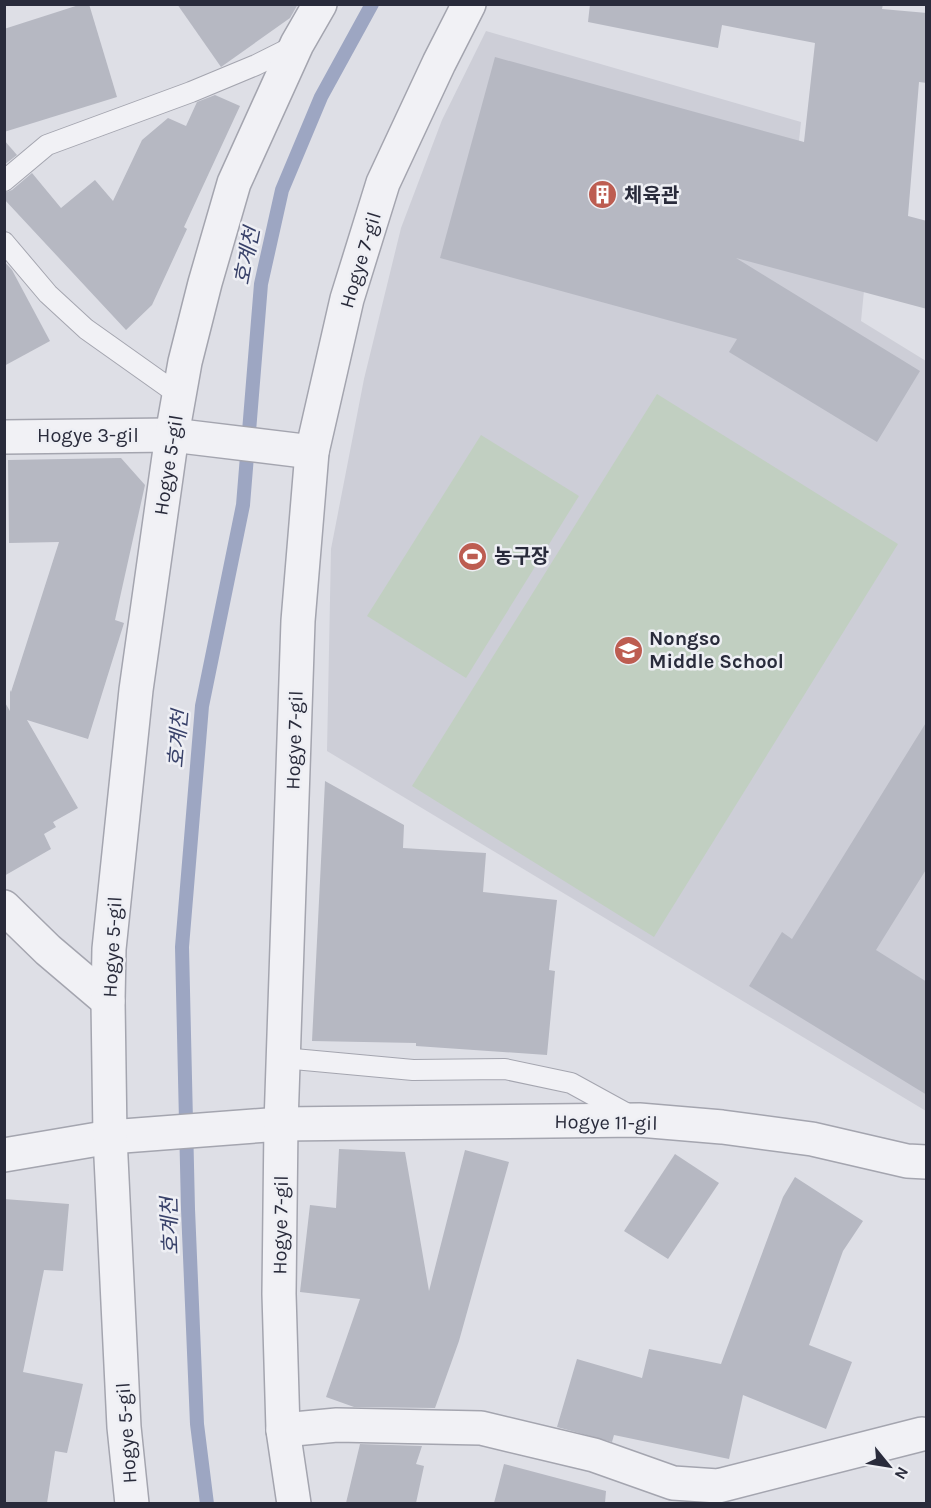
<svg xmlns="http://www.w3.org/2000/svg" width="931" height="1508" viewBox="0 0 931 1508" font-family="Karla,'Noto Sans KR',sans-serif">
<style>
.built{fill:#cdced7}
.green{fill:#c1cfc1}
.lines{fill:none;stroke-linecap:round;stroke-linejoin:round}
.stream{stroke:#9da6c2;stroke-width:14}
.building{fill:#b6b8c2}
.lane-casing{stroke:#a4a5af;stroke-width:22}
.street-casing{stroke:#a4a5af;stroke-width:36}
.lane{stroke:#f1f1f5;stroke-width:20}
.street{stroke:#f1f1f5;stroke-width:33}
.labels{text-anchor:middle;stroke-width:5;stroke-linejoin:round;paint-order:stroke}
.poi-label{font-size:20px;font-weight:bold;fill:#292b3b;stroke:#eeeff4;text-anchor:start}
.street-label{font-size:20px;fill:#292b3b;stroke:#eeeff4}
.water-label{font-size:21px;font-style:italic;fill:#39426a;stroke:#eeeff4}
</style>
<rect width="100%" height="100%" fill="#dedfe6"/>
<path class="built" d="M486,31L801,122L795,178L874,190L861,321L926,361V1111L327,751L331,549L364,379L401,228L442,120Z"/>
<g class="green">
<path d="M657,394L898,544L654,937L412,786Z"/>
<path d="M481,435L579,496L466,678L367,616Z"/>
</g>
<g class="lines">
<path class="stream" d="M207,1504L197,1424L188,1209L182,947L202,706L243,505L261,284L282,190L321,97L372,4"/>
</g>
<g class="building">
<path d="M82,4H89L117,97L4,132V29Z"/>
<path d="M177,4H298L290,18L221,67Z"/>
<path d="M590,4H883L882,9L927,13V83L919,82L908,216L927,221V309L736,258L920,371L877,442L729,352L737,339L440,258L495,57L804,142L815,43L722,25L718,48L588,22Z"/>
<path d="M215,95L240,106L184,227L187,229L152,305L126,330L4,199V193L12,190L32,173L61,208L95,180L113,201L142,140L168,118L186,126L197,102Z"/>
<path d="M4,140L17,155L4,165Z"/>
<path d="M4,261L12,270L50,341L4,366Z"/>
<path d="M121,458L145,485L115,620L124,623L88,739L27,720L78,808L53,822L56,827L44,834L51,849L4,876V701L10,711V690L11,692L59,542L9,543L8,460Z"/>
<path d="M927,721V868L876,950L927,982V1095L749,986L782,932L792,939Z"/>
<path d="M325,781L404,825L403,848L486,853L483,892L557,900L549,970L555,971L547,1055L416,1046V1043L312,1041Z"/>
<path d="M339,1149L405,1152L429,1291L465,1150L509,1162L459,1341L435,1408L354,1407L326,1397L360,1299L300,1292L310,1205L336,1208Z"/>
<path d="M675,1154L719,1183L668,1259L624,1231Z"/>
<path d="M795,1177L863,1221L843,1251L809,1345L852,1362L826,1429L743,1395L729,1459L614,1435L612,1442L557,1427L577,1359L642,1378L649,1349L721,1364L783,1197Z"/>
<path d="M4,1199L69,1204L63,1271L44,1270L23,1372L83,1384L67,1453L55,1451L47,1503H4Z"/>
<path d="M360,1444L422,1446L416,1464L424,1466L416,1503H346Z"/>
<path d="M504,1464L606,1491L605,1503H494Z"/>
</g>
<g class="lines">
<defs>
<g id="lane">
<path d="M4,181L47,145L191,92L256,65L296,45"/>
<path d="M4,242L48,294L86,329L179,395"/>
<path d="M283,1058L413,1070L505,1069L571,1083L633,1117"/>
</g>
<g id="street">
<path d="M4,437L172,435L312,452"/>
<path d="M4,907L48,950L108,1001"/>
<path d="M4,1155L110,1137L281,1124L639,1120L722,1127L812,1139L907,1161L926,1162"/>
<path d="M283,1430L337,1425L481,1428L594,1455L673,1483L718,1486L922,1434"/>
<path d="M132,1504L124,1427L110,1137L108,1001L109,949L136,690L172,435L185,362L205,283L234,183L297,44L320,4"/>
<path d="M294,1504L283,1430L279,1294L281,1124L298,621L312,452L347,299L383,183L439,63L469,4"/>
</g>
</defs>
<use href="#lane" class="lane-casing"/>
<use href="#street" class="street-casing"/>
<use href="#lane" class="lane"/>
<use href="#street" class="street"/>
</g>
<defs>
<symbol id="building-disc" viewBox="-11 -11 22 22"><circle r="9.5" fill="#bd5d51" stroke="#eeeff4"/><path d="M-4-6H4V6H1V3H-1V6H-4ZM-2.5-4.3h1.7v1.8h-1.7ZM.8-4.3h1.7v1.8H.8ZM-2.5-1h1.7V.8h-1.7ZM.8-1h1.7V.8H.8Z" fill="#fff"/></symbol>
<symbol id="stadium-disc" viewBox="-11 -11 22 22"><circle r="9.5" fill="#bd5d51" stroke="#eeeff4"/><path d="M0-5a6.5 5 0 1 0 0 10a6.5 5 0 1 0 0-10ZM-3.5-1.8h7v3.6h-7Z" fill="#fff"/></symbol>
<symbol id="school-disc" viewBox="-11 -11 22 22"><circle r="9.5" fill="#bd5d51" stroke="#eeeff4"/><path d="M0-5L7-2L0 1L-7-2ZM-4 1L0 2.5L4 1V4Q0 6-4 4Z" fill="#fff"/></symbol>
</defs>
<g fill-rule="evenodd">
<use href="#building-disc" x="586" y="178" width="33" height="33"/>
<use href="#stadium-disc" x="456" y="540" width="33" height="33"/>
<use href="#school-disc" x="612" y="634" width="33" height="33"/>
</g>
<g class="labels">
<g class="poi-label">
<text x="624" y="202">체육관</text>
<text x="494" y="563">농구장</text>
<text x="649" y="645">Nongso<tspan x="649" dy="23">Middle School</tspan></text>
</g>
<g class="street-label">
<text transform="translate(360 260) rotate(-73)" y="7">Hogye 7-gil</text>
<text x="88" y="442">Hogye 3-gil</text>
<text transform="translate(168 465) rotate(-81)" y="7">Hogye 5-gil</text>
<text transform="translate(294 740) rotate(-88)" y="7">Hogye 7-gil</text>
<text transform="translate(112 947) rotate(-87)" y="7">Hogye 5-gil</text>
<text transform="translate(606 1122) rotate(1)" y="7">Hogye 11-gil</text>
<text transform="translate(280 1225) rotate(-89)" y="7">Hogye 7-gil</text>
<text transform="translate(126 1433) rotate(-94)" y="7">Hogye 5-gil</text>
</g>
<g class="water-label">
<text transform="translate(247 256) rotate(-79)" y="7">호계천</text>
<text transform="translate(178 739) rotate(-85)" y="7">호계천</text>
<text transform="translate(170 1226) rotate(-92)" y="7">호계천</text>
</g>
</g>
<rect width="931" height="1508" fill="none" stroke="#292b3b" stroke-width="12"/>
<g transform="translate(889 1466) rotate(120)" stroke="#eeeff4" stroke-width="4.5" paint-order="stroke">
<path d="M0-4.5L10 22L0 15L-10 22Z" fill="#292b3b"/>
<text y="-9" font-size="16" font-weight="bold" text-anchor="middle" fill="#292b3b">N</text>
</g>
</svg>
